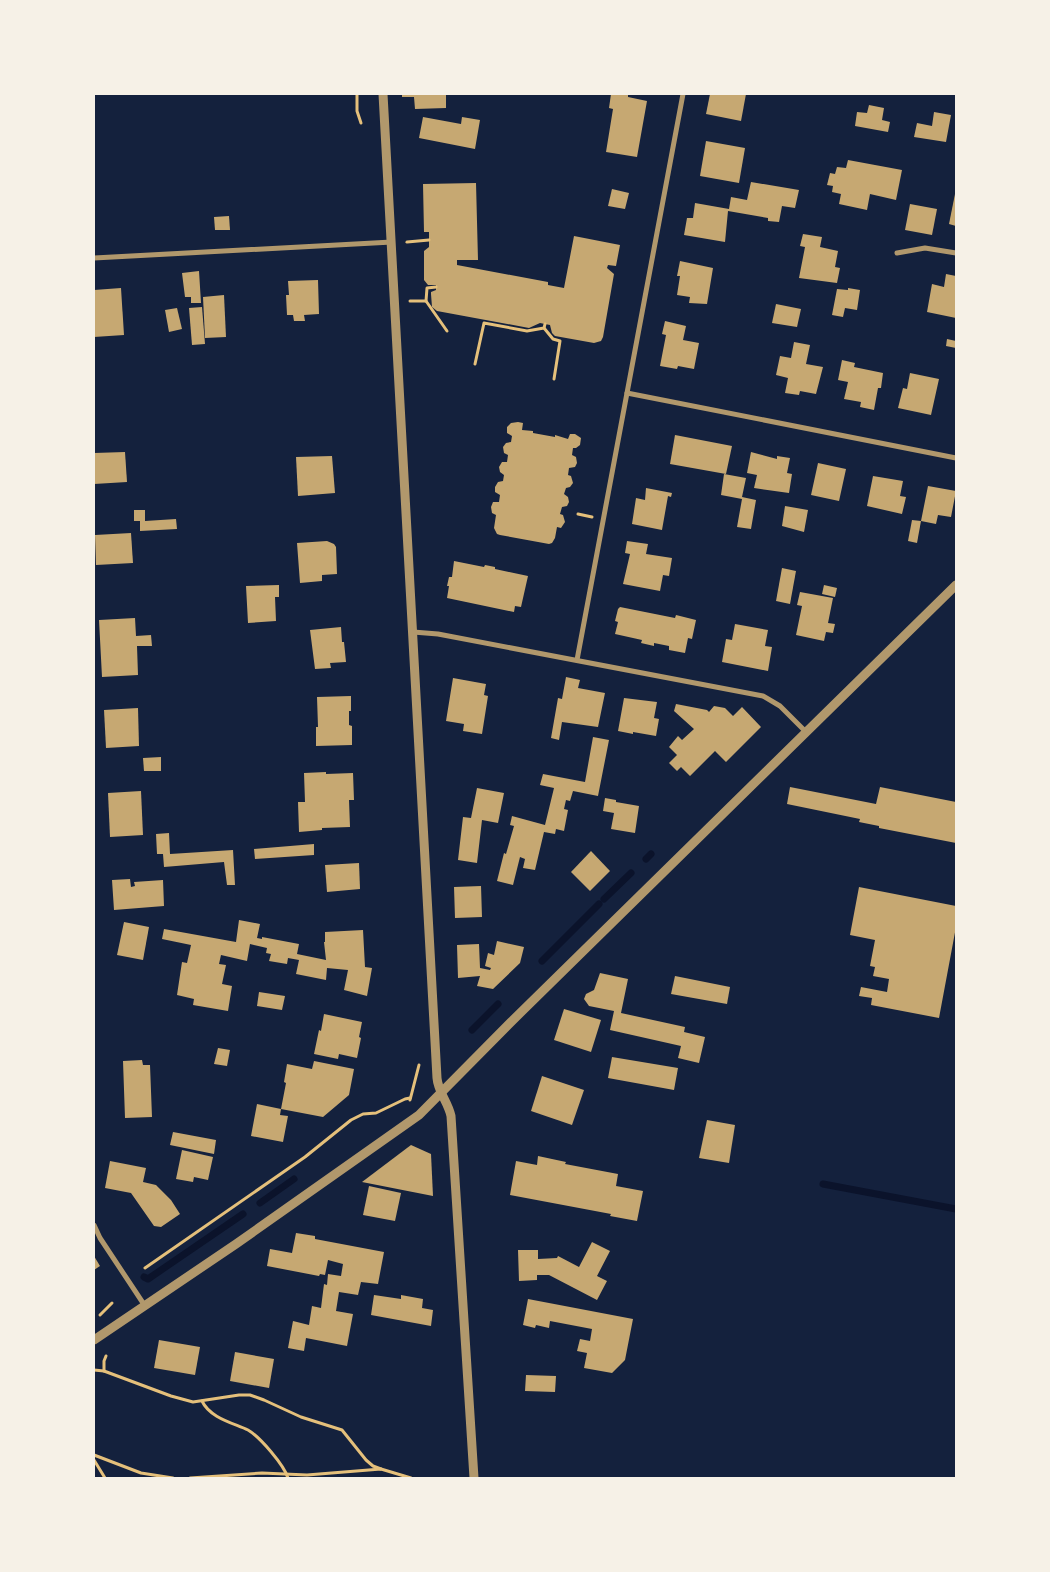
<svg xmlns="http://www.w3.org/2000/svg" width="1050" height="1572" viewBox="0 0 1050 1572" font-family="Raleway,sans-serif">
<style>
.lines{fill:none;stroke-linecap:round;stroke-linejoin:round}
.stream{stroke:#0b132b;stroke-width:7}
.building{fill:#c6a872}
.path{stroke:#e5c07b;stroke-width:3}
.minor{stroke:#b1986c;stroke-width:5}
.tertiary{stroke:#b1986c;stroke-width:9}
</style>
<rect width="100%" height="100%" fill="#14213d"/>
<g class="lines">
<g class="stream">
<path d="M646,859L651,854"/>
<path d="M604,899L631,873"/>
<path d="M542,961L599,904"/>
<path d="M472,1030L498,1004"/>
<path d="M823,1184L956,1209"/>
<path d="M260,1203L294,1179"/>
<path d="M144,1277L148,1279L243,1214"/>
</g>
</g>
<g class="building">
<path d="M402,94H446V108L415,109L414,97H402Z"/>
<path d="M611,94H628V97L647,101L637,157L606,152L613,109L609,108Z"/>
<path d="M710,94H746L741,121L706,114Z"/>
<path d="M869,105L884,108L882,120L890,122L888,132L855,126L857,112L867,113Z"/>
<path d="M934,112L951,115L946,142L914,137L917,123L932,126Z"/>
<path d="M423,117L461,124L462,117L480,120L475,149L419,138Z"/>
<path d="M706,141L745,148L739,183L700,176Z"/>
<path d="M848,160L902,170L896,200L870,194L867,210L839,204L841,194L832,192L833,186L827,185L830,173L835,174L837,167L846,168Z"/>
<path d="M751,182L799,190L795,208L782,206L779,222L768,221V218L728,211L725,242L684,235L687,218H693L695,203L729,209L731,197L747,200Z"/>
<path d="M476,183L478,260H457V265L548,282V285L564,288L574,236L620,245L616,266L608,265L607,268L614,274L603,337L601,341L594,343L555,336L552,333L550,325L540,323L529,328L437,311L432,307L431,294V292L436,290V285H428L424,280V251L429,247V232H424L423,184Z"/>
<path d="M612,189L629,193L625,209L608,206Z"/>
<path d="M955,194H956V226L949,224Z"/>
<path d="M910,204L937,209L932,235L905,230Z"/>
<path d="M229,216L230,230H215L214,217Z"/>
<path d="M803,234L822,237L820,247L838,251L835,267L840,268L837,283L799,278L805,247L800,246Z"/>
<path d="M680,261L713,268L707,304L689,303L690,297L677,295L680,276H677Z"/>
<path d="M199,271L201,303H191V297H185L182,273Z"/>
<path d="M946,274L956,276V318L927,312L932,284L944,287Z"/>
<path d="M318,280L319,314L304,315L305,321H294L293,315H287L286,295H289L288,281Z"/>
<path d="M121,288L124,335L94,337V290Z"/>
<path d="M848,288L860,290L857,310L845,308L843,317L832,315L837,289L848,290Z"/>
<path d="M224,295L226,337L205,338L203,297Z"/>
<path d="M776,304L801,309L797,327L772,323Z"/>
<path d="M202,307L205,344L192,345L189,308Z"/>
<path d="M177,308L182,329L169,332L165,310Z"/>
<path d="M665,321L686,326L683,340L699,343L694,369L678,366L677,369L660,366L666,335L662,334Z"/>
<path d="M947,339L956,341V348L946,346Z"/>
<path d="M794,342L810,345L806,364L823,367L816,394L800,391L799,395L785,393L788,378L776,375L780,356L791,358Z"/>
<path d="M842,360L855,363L854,367L883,373L881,388H878L874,410L860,407L861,402L844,399L848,382L838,380Z"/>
<path d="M910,373L939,379L931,415L898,408L903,388L907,389Z"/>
<path d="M518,422L523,423L522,430L533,431V433L555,437V435L568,439L570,434H575L581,438L580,445L576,448H573L572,455L576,457L577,463L575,467L569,468L568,475L571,476L573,483L570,487L566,488L564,494L568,497L569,502L567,506L562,507L560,514L563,515L565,522L561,528L557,527L555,538L552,543L549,544L500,535L497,534L494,528L496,515L492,513L491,507L493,502H499L500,495L495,492V487L498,482L503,481L504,475L500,472L499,467L502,462H507L508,455L504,453L503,447L506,443L511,442L512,436L507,433V427L511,423Z"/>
<path d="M675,435L732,446L726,474L670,464Z"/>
<path d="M125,452L127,482L94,484V453Z"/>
<path d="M751,452L777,459V456L790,458L787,473L792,474L789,493L754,488L757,475L747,473Z"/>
<path d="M332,456L335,493L298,496L296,457Z"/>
<path d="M818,463L846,469L839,501L811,495Z"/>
<path d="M724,474L746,478L742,497L756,500L751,529L737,527L742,499L721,495Z"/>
<path d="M873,476L903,481L900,496L906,497L902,514L867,506Z"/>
<path d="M928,486L956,491L951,517L938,515L936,524L921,521Z"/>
<path d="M646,488L672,493L671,497L668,496L662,530L632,524L636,498L645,500Z"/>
<path d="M785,506L808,510L804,532L782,526Z"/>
<path d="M134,510H145V521L176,519L177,529L140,531V521H134Z"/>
<path d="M912,520L921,521L917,543L908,541Z"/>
<path d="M131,533L133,563L96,565L95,535Z"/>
<path d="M327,541L334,544L336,547L337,574L322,575V581L300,583L297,543Z"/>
<path d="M627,541L648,544L646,554L672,558L669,576L663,575L660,591L623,584L630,554L625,553Z"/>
<path d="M454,561L484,567L485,565L495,567V569L528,576L521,607L515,606L514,612L447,598L449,586H447L449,577H452Z"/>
<path d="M782,568L796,571L790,604L776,601Z"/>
<path d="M279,585V597H275L276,621L248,623L246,586Z"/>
<path d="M824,585L837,588L835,597L822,594Z"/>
<path d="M800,592L833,598L828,623L835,624L833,633L826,632L824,641L796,635L802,606L797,605Z"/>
<path d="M620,607L675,618L676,615L696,620L692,639L688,638L685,653L669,650V646L654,643V646L641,643L642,640L615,634L618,622L615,621L618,609Z"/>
<path d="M135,618L136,636L151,635L152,646H137L138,675L102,677L99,620Z"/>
<path d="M735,624L768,630L765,646L772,647L768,671L722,662L726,639L732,640Z"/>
<path d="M341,627L342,642H344L346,662L330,663L331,668L315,669L310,630Z"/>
<path d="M566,677L580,680L578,688L605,693L598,727L562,722L559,740L551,738L558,698L562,699Z"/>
<path d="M453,678L486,684L484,695L488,696L482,734L463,731L464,724L446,721Z"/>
<path d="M351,696V711H349V725L352,726V745L316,746V727H318L317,697Z"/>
<path d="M624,698L657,702L654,718L659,719L656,736L633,732V734L618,731Z"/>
<path d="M676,704L707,710L709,712L714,706L725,708L733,716L742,707L761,727L726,762L715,751L690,776L681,767L677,771L669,763L677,755L669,747L678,736L682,740L694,729L674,711Z"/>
<path d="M138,708L139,746L106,748L104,710Z"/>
<path d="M593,737L609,740L598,796L573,791L570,801L566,800L564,809L568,810L564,831L556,829L555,834L544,832L535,870L523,868L525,859L520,857L513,885L497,881L504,853L506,854L514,826L510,825L512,816L545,825L554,788L540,785L543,774L585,782Z"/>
<path d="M161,757V771H144L143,758Z"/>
<path d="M326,772V774L353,773L354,800H349L350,827L322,828V830L299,832L298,802H305L304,773Z"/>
<path d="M790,787L876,804L880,787L956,802V843L879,828V826L859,822L860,819L787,804Z"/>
<path d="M477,788L504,793L498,823L482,820L477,863L458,860L463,817L471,818Z"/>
<path d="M141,791L143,835L110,837L108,793Z"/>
<path d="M605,798L616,800V802L639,806L635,833L611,829L614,813L603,811Z"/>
<path d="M169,833L170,854L233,850L235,885H227L224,862L164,867L163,854H157L156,834Z"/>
<path d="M314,844V855L255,859L254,849Z"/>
<path d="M591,851L610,871L590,891L571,872Z"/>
<path d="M359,863L360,889L327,892L325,865Z"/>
<path d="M130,879L131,887L135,886L134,882L163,880L164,906L114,910L112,880Z"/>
<path d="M481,886L482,917L455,918L454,887Z"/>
<path d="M859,887L956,906V927L939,1018L871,1005L872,998L859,996L861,987L887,992L889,979L873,976L875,967L870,966L875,940L850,935Z"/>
<path d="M239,920L260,924L257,938L262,939V937L299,944L297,954L326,960L324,942H325V932L363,930L365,967L372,968L367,996L344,990L348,970L327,968L326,980L296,974L299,960L288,958L287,964L269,961L271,954L266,953L267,948L250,944L247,961L221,955L219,964L226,965L222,984L232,986L228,1011L193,1005L194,999L177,995L182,962L187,963L191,945L162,939L164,929L236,942Z"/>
<path d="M124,922L149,927L143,960L117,955Z"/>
<path d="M497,941L524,947L520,963L493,989L477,986L480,976L458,978L457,945L479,944L480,968L490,970L491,968L485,966L488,953L494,955Z"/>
<path d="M600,973L628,979L621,1013L685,1027L684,1032L705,1037L699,1063L678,1058L681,1046L610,1030L614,1011L589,1006L584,999L586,994L594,990Z"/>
<path d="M675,976L730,987L727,1004L671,994Z"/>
<path d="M259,992L285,996L282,1010L257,1006Z"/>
<path d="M564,1009L601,1020L591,1052L554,1040Z"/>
<path d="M324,1014L362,1022L359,1037L361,1038L357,1058L339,1054L338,1059L314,1054L319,1030L321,1031Z"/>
<path d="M218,1048L230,1050L227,1066L214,1064Z"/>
<path d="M612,1057L678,1068L674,1090L608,1078Z"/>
<path d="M142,1060L143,1065H150L152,1117L125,1118L123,1061Z"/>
<path d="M314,1061L354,1069L349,1095L323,1117L281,1109L286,1083L284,1082L287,1064L312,1069Z"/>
<path d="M542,1076L584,1090L572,1125L531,1111Z"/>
<path d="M257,1104L281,1109L280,1115L288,1116L283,1142L251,1136Z"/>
<path d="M707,1120L735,1125L729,1163L699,1158Z"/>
<path d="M173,1132L216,1140L214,1154L170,1145Z"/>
<path d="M411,1145L431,1154L433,1196L362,1182Z"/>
<path d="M182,1150L213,1157L208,1180L194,1177L193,1182L176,1179Z"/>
<path d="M538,1156L566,1162L565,1164L618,1174L616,1186L643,1191L637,1221L610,1216L611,1214L510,1195L516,1161L537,1165Z"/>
<path d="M110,1161L146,1168L143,1182L156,1185L171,1200L180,1214L161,1227L154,1226L131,1193L105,1188Z"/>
<path d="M369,1186L401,1193L395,1221L363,1215Z"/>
<path d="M296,1233L315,1236V1239L384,1252L378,1284L361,1282L358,1295L339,1292L336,1311L353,1314L347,1346L306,1338L304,1351L288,1348L293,1321L309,1325L312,1306L321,1308L324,1284L327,1285L328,1274L341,1276L343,1264L328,1260L325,1275L320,1274L319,1276L267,1266L270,1249L292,1253Z"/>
<path d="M592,1242L610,1251L597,1276L607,1281L597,1300L549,1275H537V1280L519,1281L518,1250H538V1259L557,1258L558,1256L579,1267Z"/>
<path d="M94,1256L100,1266L94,1270Z"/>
<path d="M374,1295L401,1299V1295L423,1299L422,1308L433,1310L431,1326L371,1315Z"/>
<path d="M528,1299L633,1319L625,1360L612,1373L584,1368L587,1353L577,1351L580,1339L590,1341L592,1329L550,1321L549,1328L536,1325L535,1328L523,1325Z"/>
<path d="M159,1340L200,1347L195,1375L154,1368Z"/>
<path d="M235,1352L274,1359L269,1388L230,1381Z"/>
<path d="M526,1375L556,1376L555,1392L525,1391Z"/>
</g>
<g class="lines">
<g class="path">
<path d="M357,94V111L361,123"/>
<path d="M407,242L429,240"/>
<path d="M410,301H426L447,331"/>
<path d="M426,301L427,288L436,287"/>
<path d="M544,328L553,339L560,341L554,379"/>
<path d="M475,364L484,323L527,331L544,328L545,324"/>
<path d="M578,514L592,517"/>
<path d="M410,1100L419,1065"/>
<path d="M145,1268L305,1157L351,1120L363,1114L376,1113L405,1099L410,1098"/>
<path d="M100,1315L112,1303"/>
<path d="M94,1370L104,1371L171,1396L193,1402L239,1395H250L264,1400L301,1417L342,1430L366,1460L373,1466L381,1469"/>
<path d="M104,1371V1361L106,1356"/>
<path d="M202,1401C210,1418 233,1423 248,1430C260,1437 284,1465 288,1478"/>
<path d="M94,1455L141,1473L173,1478"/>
<path d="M94,1460L105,1478"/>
<path d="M190,1478L262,1473L307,1475L381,1469L411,1478"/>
</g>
<g class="minor">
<path d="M897,253L925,248L956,253"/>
<path d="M94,258L392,242"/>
<path d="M627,393L956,458"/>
<path d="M413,632L438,634L763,696L780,706L806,732"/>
<path d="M577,660L683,94"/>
<path d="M94,1225L100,1238L145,1306"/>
</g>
<g class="tertiary">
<path d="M383,94L437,1078C438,1092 448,1102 451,1116L474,1478"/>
<path d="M94,1340L236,1244L419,1115L511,1022L956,585"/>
</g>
</g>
<rect width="1050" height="1572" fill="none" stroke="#f6f1e7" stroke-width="190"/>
</svg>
